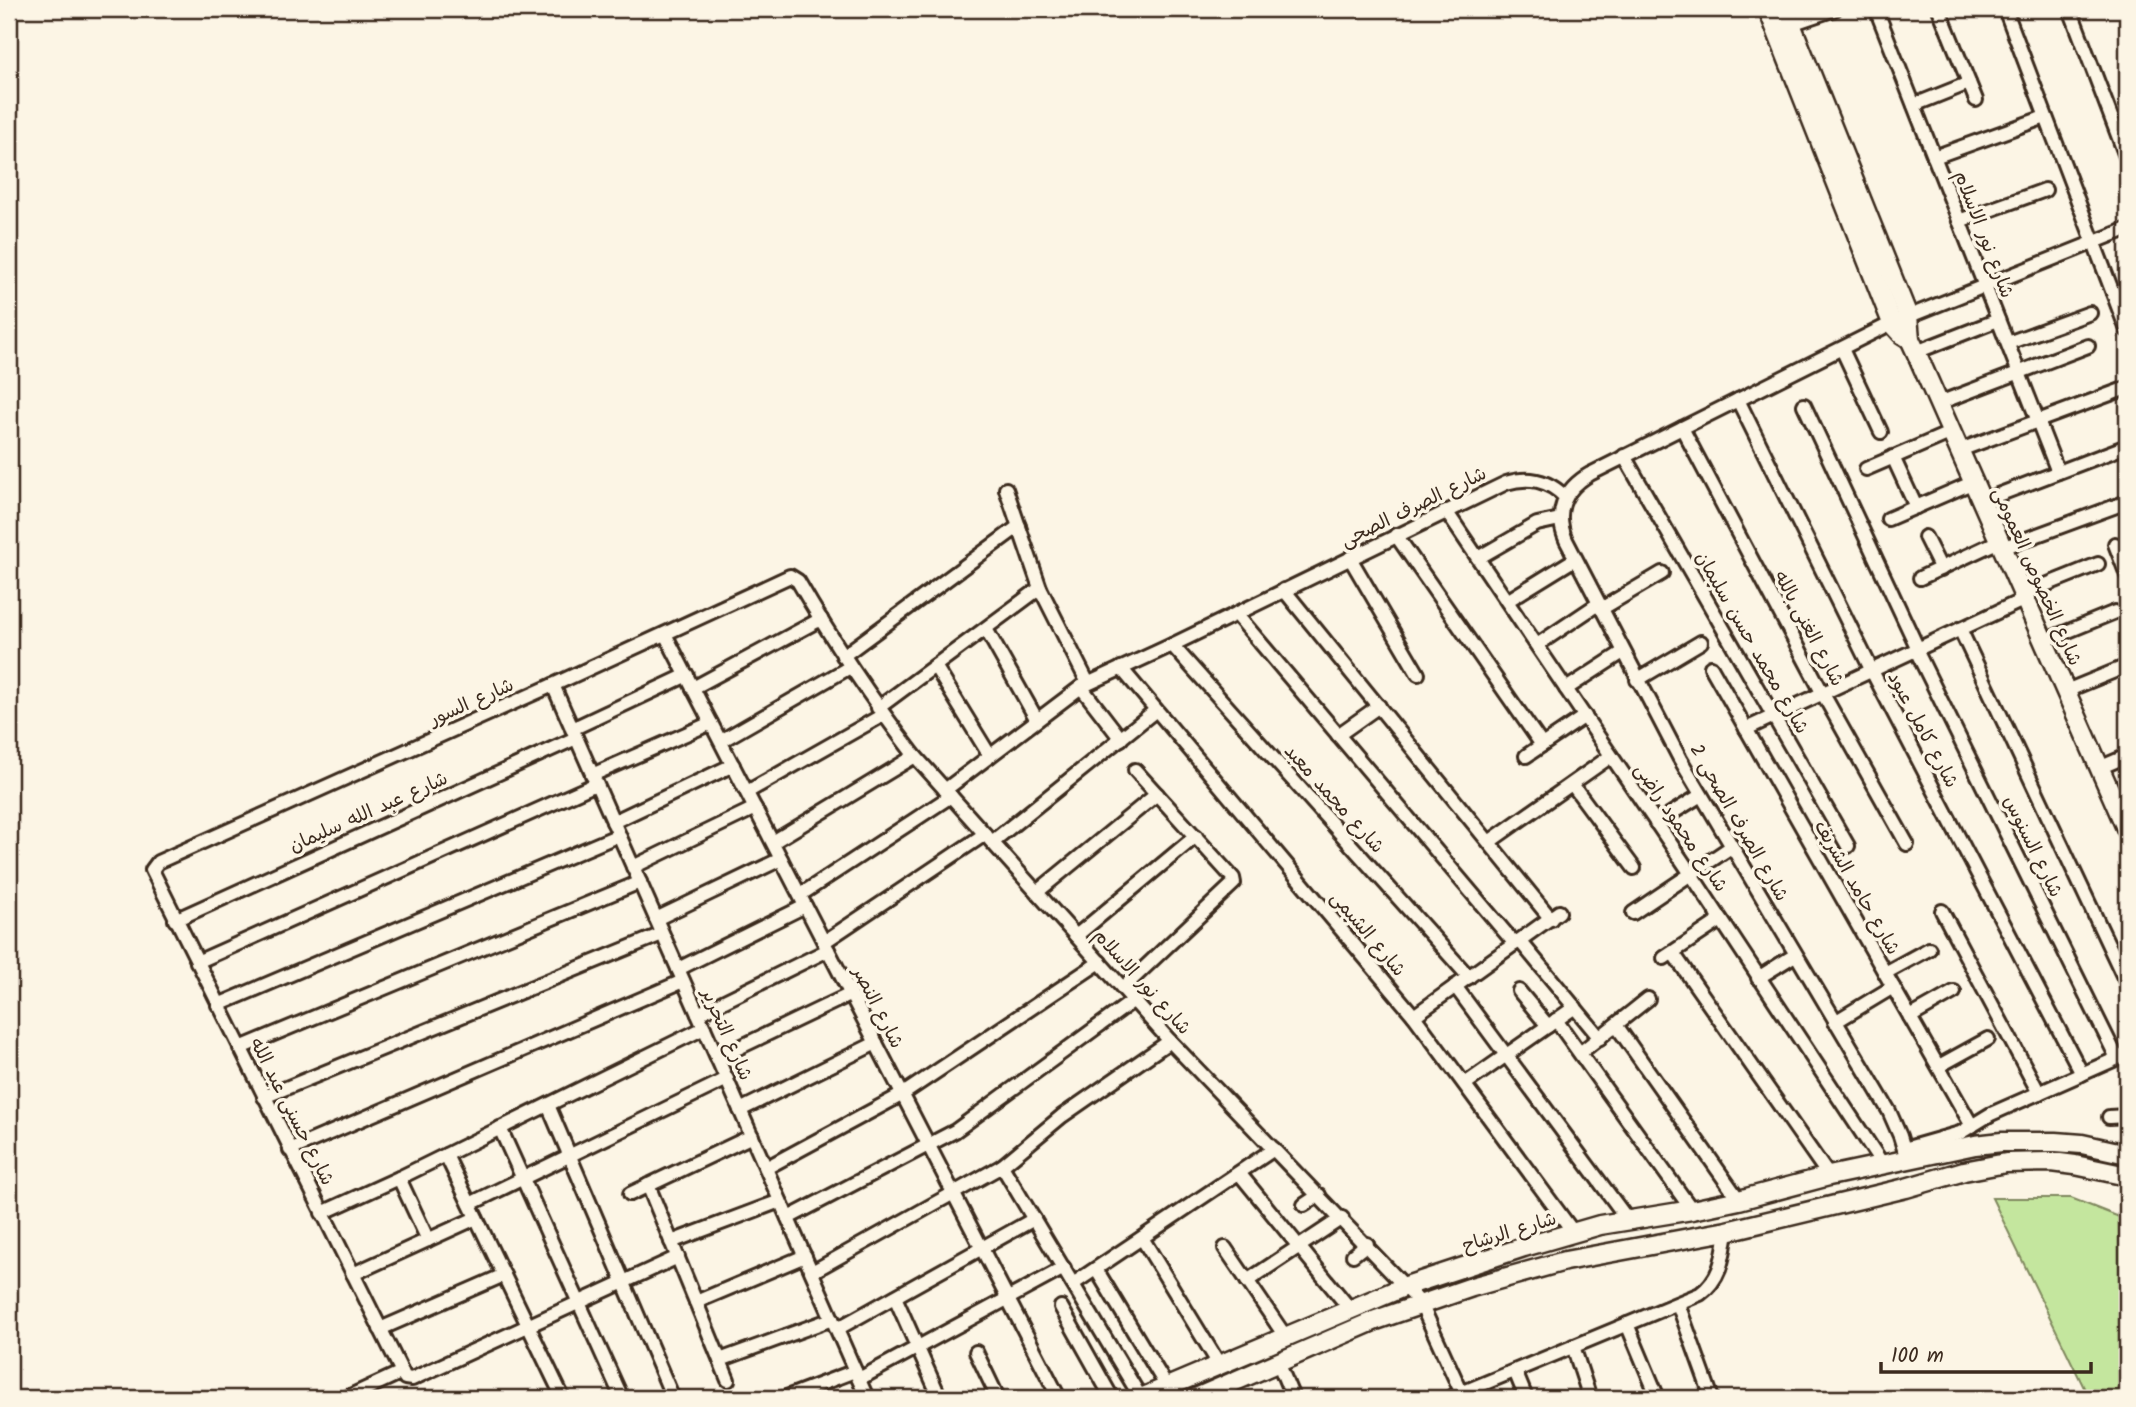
<svg xmlns="http://www.w3.org/2000/svg" width="2136" height="1407" viewBox="0 0 2136 1407" font-family="Kalam,'Playpen Sans Arabic',sans-serif">
<style>
.green{fill:#c4e69e;stroke:#80885e;stroke-width:2}
.lines{fill:none;stroke-linecap:round;stroke-linejoin:round}
.street-casing{stroke:#3b2a1e;stroke-width:18}
.secondary-casing{stroke:#3b2a1e;stroke-width:23}
.street{stroke:#fcf5e5;stroke-width:12}
.secondary{stroke:#fcf5e5;stroke-width:18}
.labels{text-anchor:middle;stroke-width:7;stroke-linejoin:round;paint-order:stroke}
.street-label{font-size:19px;fill:#3b2a1e;stroke:#fcf5e5}
</style>
<rect width="100%" height="100%" fill="#fcf5e5"/>
<filter id="ink" filterUnits="userSpaceOnUse"><feTurbulence type="fractalNoise" baseFrequency=".0143" numOctaves="2"/><feDisplacementMap in="SourceGraphic" scale="14" xChannelSelector="R" yChannelSelector="G"/><feConvolveMatrix kernelMatrix="1 2 1 2 8 2 1 2 1" color-interpolation-filters="sRGB"/></filter>
<g filter="url(#ink)">
<path class="green" d="M1992,1198H2071L2127,1220V1398H2089Z"/>
<g class="lines">
<defs>
<g id="street">
<path d="M1876,9L2058,472"/>
<path d="M1939,9L1976,100"/>
<path d="M2005,9L2127,330"/>
<path d="M2070,9L2127,159"/>
<path d="M1791,24L1835,9"/>
<path d="M1914,105L1969,83"/>
<path d="M1934,157L2045,117"/>
<path d="M1959,221L2045,190"/>
<path d="M2008,343L2090,313"/>
<path d="M1842,349L1881,432"/>
<path d="M1916,352L1998,320"/>
<path d="M1738,400L1872,671L2082,1074"/>
<path d="M1939,403L2088,346"/>
<path d="M1804,405L1918,649"/>
<path d="M1682,428L1823,694L1907,844"/>
<path d="M1960,450L2124,389"/>
<path d="M1624,456L1848,846"/>
<path d="M1893,457L1916,507"/>
<path d="M1866,469L1952,432"/>
<path d="M1006,489L1040,588L1088,683"/>
<path d="M1982,501L2127,446"/>
<path d="M1446,511L1691,874L1883,1165"/>
<path d="M1888,519L1974,482"/>
<path d="M1396,535L1542,745"/>
<path d="M1925,537L1941,569"/>
<path d="M2115,544L2127,575"/>
<path d="M2002,548L2127,502"/>
<path d="M1350,558L1418,674"/>
<path d="M1478,558L1537,524L1560,519"/>
<path d="M1920,578L1999,541"/>
<path d="M1284,590L1551,919"/>
<path d="M2023,594L2098,564"/>
<path d="M1507,601L1575,559"/>
<path d="M1601,609L1662,573"/>
<path d="M1236,614L1515,944"/>
<path d="M986,629L1037,720"/>
<path d="M1960,629L2127,984"/>
<path d="M665,634L1059,1398"/>
<path d="M2044,641L2115,612"/>
<path d="M1172,645L1469,977"/>
<path d="M1537,645L1598,604"/>
<path d="M1916,650L2117,1058"/>
<path d="M843,656L1019,526"/>
<path d="M935,666L990,756"/>
<path d="M1711,667L1972,1126"/>
<path d="M1121,668L1414,1016L1574,1233"/>
<path d="M1637,680L1701,642"/>
<path d="M553,685L867,1398"/>
<path d="M1081,687L1121,739"/>
<path d="M693,688L821,619"/>
<path d="M1566,689L1623,652"/>
<path d="M2066,691L2127,666"/>
<path d="M878,708L1040,588"/>
<path d="M572,729L687,675"/>
<path d="M1746,729L2025,599"/>
<path d="M1338,735L1379,706"/>
<path d="M721,741L850,667"/>
<path d="M1526,756L1585,716"/>
<path d="M2099,768L2127,756"/>
<path d="M592,775L711,723"/>
<path d="M1572,784L1634,868"/>
<path d="M945,790L1081,687L1172,645L1506,483C1529,476 1548,480 1565,497"/>
<path d="M747,792L883,715"/>
<path d="M613,822L733,765"/>
<path d="M1656,823L1701,795"/>
<path d="M773,842L915,756"/>
<path d="M992,842L1156,710"/>
<path d="M1489,842L1611,756"/>
<path d="M633,867L755,808"/>
<path d="M1037,892L1157,794"/>
<path d="M800,895L951,796"/>
<path d="M1942,911L2039,1093"/>
<path d="M1633,913L1731,847"/>
<path d="M656,919L781,859"/>
<path d="M175,920L576,738"/>
<path d="M1076,936L1196,836"/>
<path d="M1520,941L1600,1038"/>
<path d="M824,942L985,834"/>
<path d="M1673,953L1829,1176"/>
<path d="M1664,958L1721,920"/>
<path d="M197,962L596,784"/>
<path d="M678,969L805,906"/>
<path d="M1885,973L1929,949"/>
<path d="M1758,978L1795,955"/>
<path d="M1455,986L1628,1220"/>
<path d="M1123,988L1234,883L1233,878L1135,770"/>
<path d="M1519,991L1548,1026"/>
<path d="M218,1005L619,835"/>
<path d="M698,1014L828,950"/>
<path d="M1414,1016L1559,912"/>
<path d="M1910,1017L1954,992"/>
<path d="M1556,1020L1692,1210"/>
<path d="M1835,1022L1893,987"/>
<path d="M1616,1025L1739,1200"/>
<path d="M240,1048L640,882"/>
<path d="M1580,1053L1648,999"/>
<path d="M717,1058L851,994"/>
<path d="M1939,1066L1988,1039"/>
<path d="M1465,1084L1575,1007"/>
<path d="M264,1097L662,934"/>
<path d="M548,1105L673,1398"/>
<path d="M740,1110L876,1043"/>
<path d="M2109,1117L2127,1116"/>
<path d="M500,1128L622,1398"/>
<path d="M1904,1149L1960,1133L1991,1114L2127,1054"/>
<path d="M290,1150L683,981"/>
<path d="M446,1155L563,1398"/>
<path d="M1907,1159L1900,1136L1889,1111L1680,759L1566,540C1554,512 1564,489 1590,474L1892,323L2127,229"/>
<path d="M1002,1166L1141,1398"/>
<path d="M766,1168L903,1094L1100,962"/>
<path d="M1239,1173L1350,1309"/>
<path d="M399,1178L428,1240"/>
<path d="M648,1185L728,1380"/>
<path d="M630,1194L752,1136"/>
<path d="M470,1204L727,1079"/>
<path d="M1304,1205L1319,1195"/>
<path d="M322,1213L399,1178L704,1028"/>
<path d="M788,1218L955,1131L1134,1000"/>
<path d="M1142,1238L1219,1364"/>
<path d="M671,1242L780,1201"/>
<path d="M1225,1248L1285,1336"/>
<path d="M1353,1255L1367,1244"/>
<path d="M678,1257L412,1379L405,1378L152,870L158,862L553,685L790,576L798,581C833,642 872,700 915,756L1170,1041L1414,1296L1421,1304L1464,1398"/>
<path d="M1096,1269L1167,1387"/>
<path d="M812,1272L1002,1166L1062,1116L1170,1041"/>
<path d="M353,1274L476,1218"/>
<path d="M1247,1281L1342,1218"/>
<path d="M1073,1284L1274,1149"/>
<path d="M895,1297L940,1398"/>
<path d="M696,1302L805,1256"/>
<path d="M1678,1304L1712,1398"/>
<path d="M1061,1307L1112,1398"/>
<path d="M1627,1324L1658,1398"/>
<path d="M380,1329L504,1275"/>
<path d="M837,1329L1034,1219"/>
<path d="M1573,1346L1590,1398"/>
<path d="M976,1352L998,1398"/>
<path d="M720,1360L832,1319"/>
<path d="M1278,1362L1293,1398"/>
<path d="M1515,1371L1526,1398"/>
<path d="M859,1379L1064,1268"/>
<path d="M346,1398L402,1372"/>
<path d="M784,1398L855,1371"/>
<path d="M1449,1398L1700,1294C1722,1278 1723,1256 1727,1231"/>
</g>
<g id="secondary">
<path d="M1768,9L1892,323L1902,334L1910,339"/>
<path d="M1785,9L1908,316L1910,339L1916,352L2127,830"/>
<path d="M1141,1398L1406,1286L1524,1247L1600,1225L1692,1210L1739,1200L1829,1176L1975,1145L2002,1142H2056L2082,1144L2127,1154"/>
<path d="M1196,1398L1376,1320L1472,1287L1565,1261L1727,1231L1906,1188L1964,1171L2006,1163L2052,1162L2075,1165L2127,1176"/>
</g>
</defs>
<use href="#street" class="street-casing"/>
<use href="#secondary" class="secondary-casing"/>
<use href="#street" class="street"/>
<use href="#secondary" class="secondary"/>
</g>
</g>
<g class="labels">
<g class="street-label">
<text transform="translate(1985 234) rotate(69)" y="7">شارع نور الاسلام</text>
<text transform="translate(1413 506) rotate(-26)" y="7">شارع الصرف الصحى</text>
<text transform="translate(2038 576) rotate(66)" y="7">شارع الخصوص العمومى</text>
<text transform="translate(1810 628) rotate(62)" y="7">شارع الغنى بالله</text>
<text transform="translate(1753 642) rotate(60)" y="7">شارع محمد حسن سليمان</text>
<text transform="translate(471 701) rotate(-24)" y="7">شارع السور</text>
<text transform="translate(1924 729) rotate(62)" y="7">شارع كامل عبود</text>
<text transform="translate(1335 798) rotate(48)" y="7">شارع محمد معبد</text>
<text transform="translate(368 811) rotate(-24)" y="7">شارع عبد الله سليمان</text>
<text transform="translate(1740 822) rotate(60)" y="7">شارع الصرف الصحى 2</text>
<text transform="translate(1682 827) rotate(56)" y="7">شارع محمود راضى</text>
<text transform="translate(2034 846) rotate(64)" y="7">شارع السنوس</text>
<text transform="translate(1858 887) rotate(60)" y="7">شارع حامد الشريف</text>
<text transform="translate(1369 933) rotate(50)" y="7">شارع الشيمى</text>
<text transform="translate(1143 981) rotate(48)" y="7">شارع نور الاسلام</text>
<text transform="translate(879 1007) rotate(63)" y="7">شارع النصر</text>
<text transform="translate(728 1034) rotate(66)" y="7">شارع التحرير</text>
<text transform="translate(293 1111) rotate(63)" y="7">شارع حسنى عبد الله</text>
<text transform="translate(1509 1231) rotate(-17)" y="7">شارع الرشاح</text>
</g>
</g>
<rect width="2136" height="1407" fill="none" stroke="#fcf5e5" stroke-width="35"/>
<rect x="18" y="18" width="2101" height="1372" fill="none" stroke="#3b2a1e" stroke-width="2.5" filter="url(#ink)"/>
<path d="M1881 1362v10h210v-10" fill="none" stroke="#3b2a1e" stroke-width="3.5"/>
<text x="1891" y="1362" font-size="21" fill="#3b2a1e" stroke="#fcf5e5" stroke-width="5" paint-order="stroke">100 m</text>
</svg>
